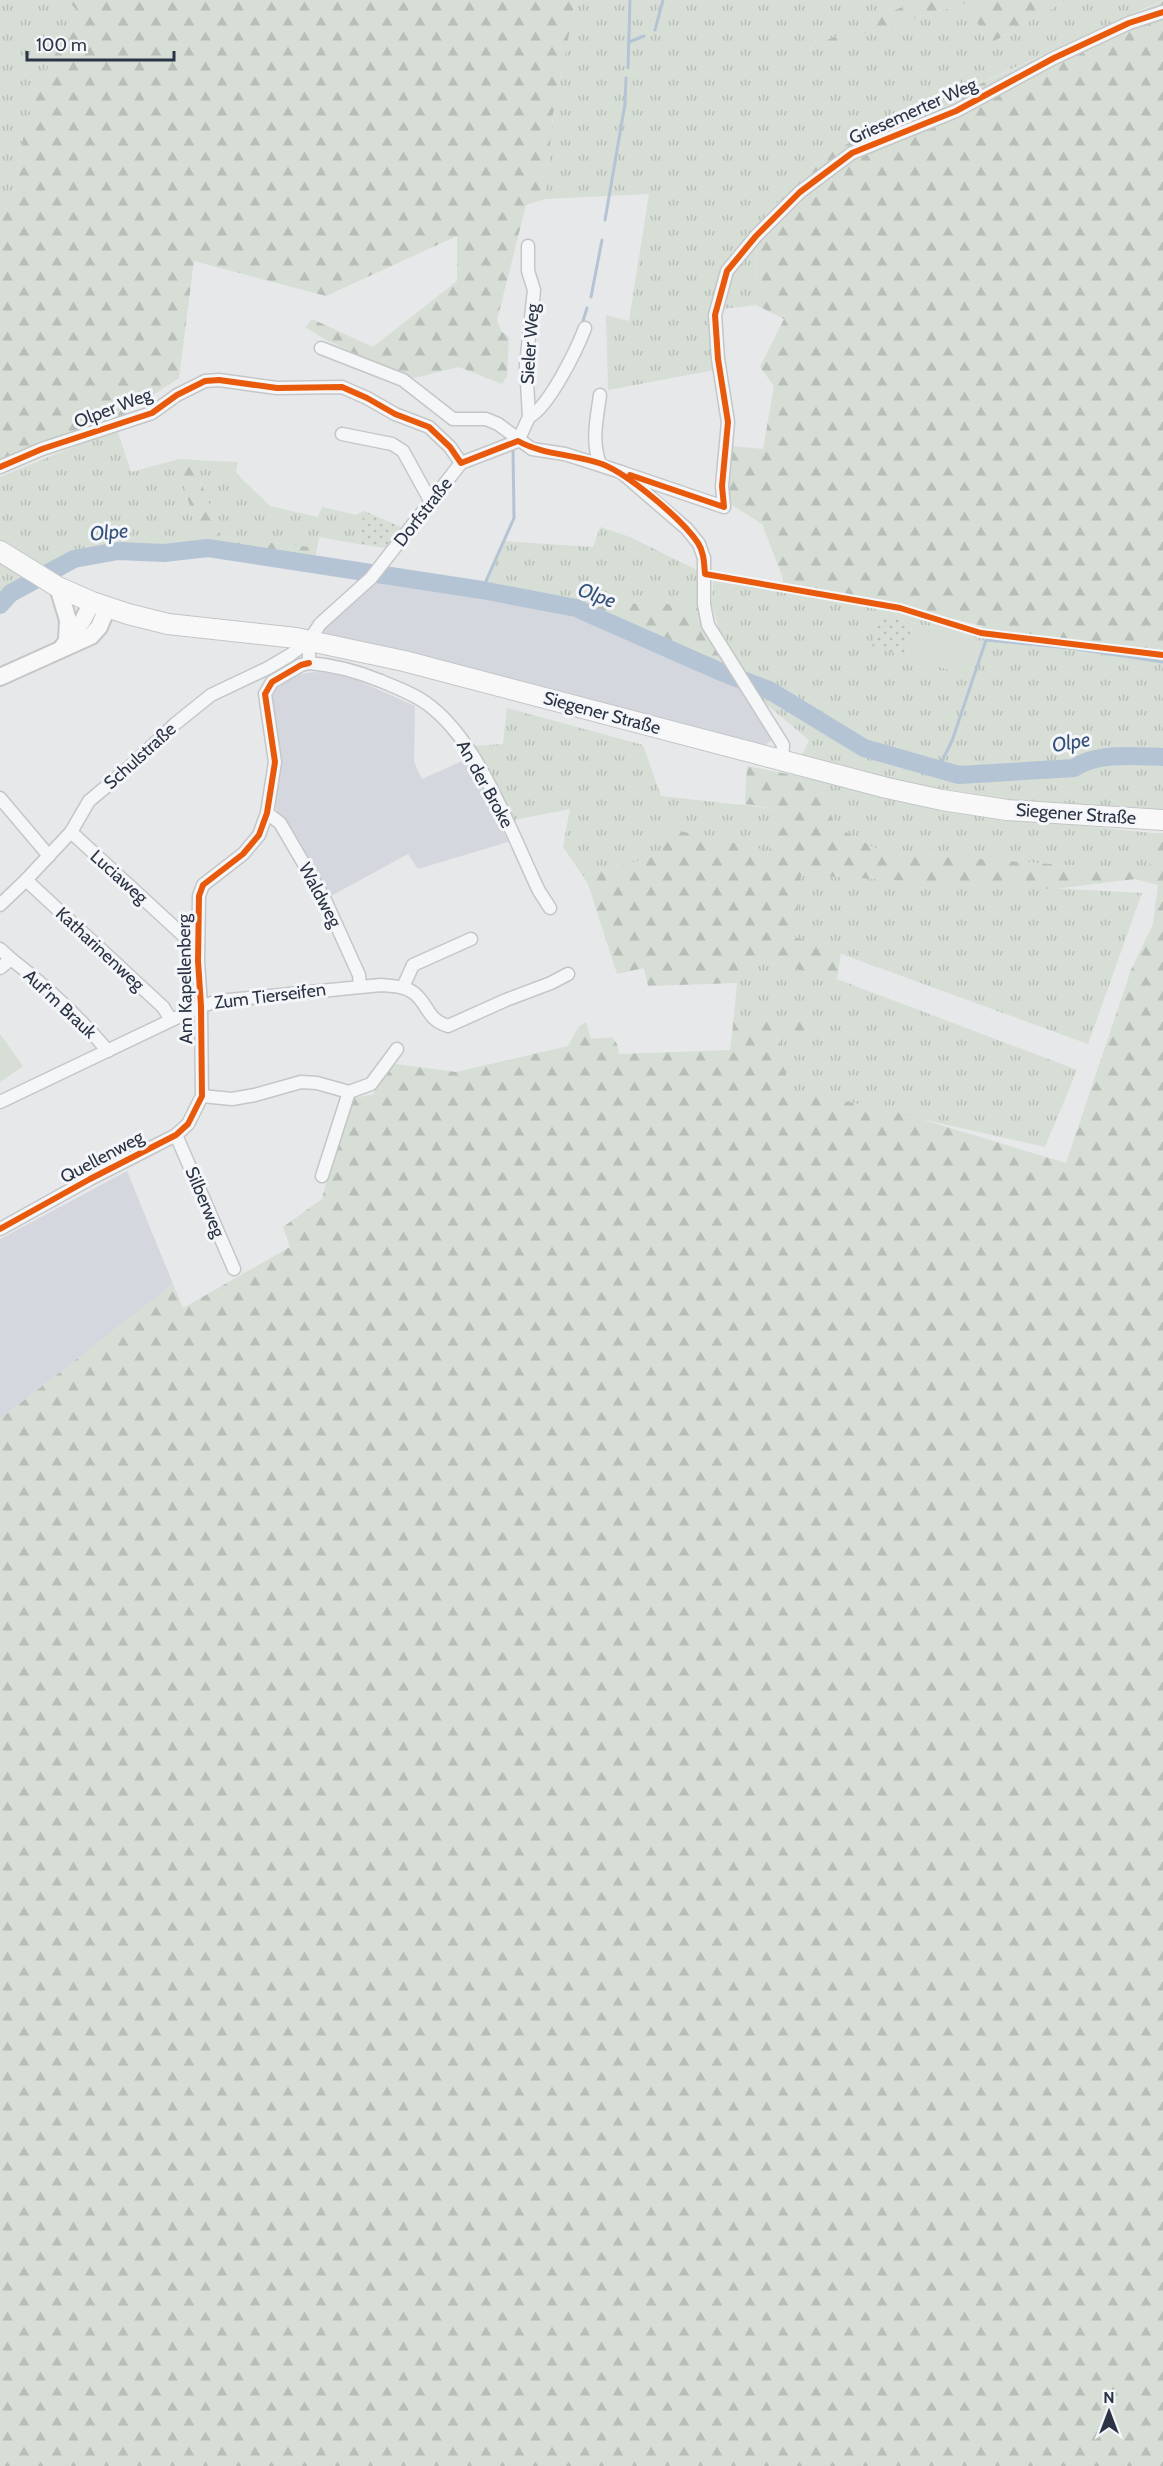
<svg xmlns="http://www.w3.org/2000/svg" width="1163" height="2466" viewBox="0 0 1163 2466" font-family="Cabin,sans-serif">
<style>
.built{fill:#d4d7dd}
.grass{fill:url(#grass-tufts);fill-rule:evenodd}
.forest{fill:url(#forest-firs)}
.park{fill:url(#park-dots)}
.garden{fill:#d6ded6}
.lines{fill:none;stroke-linecap:round;stroke-linejoin:round}
.stream{stroke:#b4c4d5;stroke-width:3}
.river{stroke:#b4c4d5;stroke-width:18}
.street-casing{stroke:#c4c6c8;stroke-width:15}
.secondary-casing{stroke:#c4c6c8;stroke-width:20}
.primary-casing{stroke:#c2c5c8;stroke-width:22}
.street{stroke:#f5f6f7;stroke-width:12}
.secondary{stroke:#f8f8f8;stroke-width:16}
.primary{stroke:#f8f8f8;stroke-width:20}
.cycleway-casing{stroke:#f4f6f9;stroke-width:10}
.cycleway{stroke:#e8590c;stroke-width:6}
.labels{text-anchor:middle;stroke-width:6;stroke-linejoin:round;paint-order:stroke}
.street-label{font-size:18px;fill:#2b3445;stroke:#f4f6f9}
.water-label{font-size:20px;font-style:italic;fill:#34527a;stroke:#f4f6f9}
</style>
<defs>
<pattern id="grass-tufts" width="24" height="20" patternUnits="userSpaceOnUse" patternTransform="scale(1.5)"><rect width="24" height="20" fill="#d6ded6"/><path d="M3 7l-1-3M5 7V3M7 7l1-3M15 17l-1-3M17 17v-4M19 17l1-3" fill="none" stroke="#b8bfb9"/></pattern>
<pattern id="forest-firs" width="22" height="20" patternUnits="userSpaceOnUse" patternTransform="scale(1.5)"><rect width="22" height="20" fill="#d6ded6"/><path d="M5 1l3.5 6h-7zM16 11l3.5 6h-7z" fill="#b8bfb9"/></pattern>
<pattern id="park-dots" width="8" height="8" patternUnits="userSpaceOnUse" patternTransform="scale(1.5)"><rect width="8" height="8" fill="#d6ded6"/><path d="M2 2h.1M6 6h.1" fill="none" stroke="#b8bfb9" stroke-width="1.8" stroke-linecap="round"/></pattern>
</defs>
<rect width="100%" height="100%" fill="#e6e8ea"/>
<g class="built">
<path d="M377,578L481,595L569,615L736,682L775,737L762,748L322,637V629Z"/>
<path d="M316,672L331,673L359,681L415,706L414,762L422,779L469,758L508,842L418,869L408,854L329,897L286,823L276,809L274,798L281,759L271,700L274,690L298,674Z"/>
<path d="M127,1171L173,1284L0,1419V1239Z"/>
</g>
<g class="grass">
<path d="M0,0H67L77,10L37,90L23,137L16,186L0,220Z"/>
<path d="M576,0H918L802,52L966,3L989,44L1067,0H1163L836,149L793,182L757,229L756,305L723,309L715,315L720,369L608,390L606,315L629,321L649,194L545,199L553,114Z"/>
<path d="M117,429L131,472L176,460L201,543L165,549L119,546L73,555L9,590L0,599V477Z"/>
<path d="M193,460L238,462L236,473L270,506L318,517L322,507L356,515L364,511L358,544L319,537L317,548L221,537Z"/>
<path d="M600,527L630,537L701,572L699,605L578,602L483,588L502,541L593,547Z"/>
<path d="M713,581L855,602L914,614L981,637L1163,659V813L1002,799L904,782L802,755L809,740L759,698L722,641L712,604ZM880,615L977,638L904,659V655Z"/>
<path d="M507,708L643,745L661,796L778,809L779,821L769,852L668,828L659,855L583,876L563,847L570,809L509,821L474,746L503,744Z"/>
<path d="M819,780L975,814L1152,833L1149,871L882,852L835,826Z"/>
<path d="M800,875L1142,893L1088,1044L795,937Z"/>
<path d="M743,957L837,979L1077,1070L1045,1147L789,1089L779,1037H828L797,1020L734,1016L737,983Z"/>
</g>
<g class="forest">
<path d="M67,0H576L553,114L545,199L526,205L497,320L501,331L509,337L507,376L502,384L459,367L410,379L328,341L305,327L312,319L373,347L457,281V236L326,296L194,261L179,378L115,420L0,462V220L16,186L23,137L37,90L77,10Z"/>
<path d="M918,0H1067L989,44L966,3L795,54Z"/>
<path d="M1163,1V659L981,637L982,626L902,606L782,586L783,578L762,524L729,503L731,446L763,449L774,386L760,367L784,319L756,305L757,229L793,182L836,149Z"/>
<path d="M182,459L193,460L221,537L311,547L317,548L315,561L201,543L176,460Z"/>
<path d="M513,593L578,602L699,605L713,646L732,672L577,607Z"/>
<path d="M747,766L819,780L835,826L882,852L1149,871L1152,833H1163V2466H0V1419L173,1284L183,1308L290,1247L283,1227L322,1199L329,1171L354,1098L374,1094L376,1086L395,1064L456,1072L568,1046L579,1026L586,1022L591,1039L612,1037L617,1044L619,1054L730,1050L734,1016L797,1020L817,1024L829,1037H779L789,1089L904,1114L1066,1163L1131,970L1153,924L1158,885L1135,879L1054,889L801,875L795,937L841,953L837,979L743,957L737,983L648,986L644,968L617,974L588,884L583,876L659,855L667,828L769,851L779,821L778,809L745,804Z"/>
</g>
<g class="park">
<path d="M364,511L401,527L387,548L358,544Z"/>
<path d="M880,615L913,623L904,659V655L872,647Z"/>
</g>
<g class="garden">
<path d="M913,623L977,638L968,674L904,659Z"/>
<path d="M0,1034L23,1066L0,1082Z"/>
</g>
<g class="lines">
<g class="stream">
<path d="M655,30L663,0"/>
<path d="M629,42L644,36"/>
<path d="M628,68L630,0"/>
<path d="M605,220L625,104L626,78"/>
<path d="M591,297L602,240"/>
<path d="M583,321L587,308"/>
<path d="M482,590L514,518L513,448"/>
<path d="M938,769L952,741L986,640L1070,648L1163,662"/>
</g>
<path class="river" d="M0,605L11,593L74,559L118,551L164,553L208,548L482,590L576,608L721,672L769,690L864,748L959,775L1074,768C1097,752 1136,756 1163,757"/>
<defs>
<g id="street">
<path d="M321,348L403,380L453,419H486L498,424L532,449L565,454L621,472L687,529L699,544L704,558V604L708,625L783,745L782,760"/>
<path d="M600,395C597,418 591,441 600,464"/>
<path d="M529,417C549,407 577,349 585,328"/>
<path d="M342,434L392,444L403,451L431,502"/>
<path d="M518,441L529,417L526,365L534,290L528,271V246"/>
<path d="M0,467L42,449L152,413L177,395L205,381L219,380L277,388L342,387L367,398L395,414L429,427L450,447L461,463"/>
<path d="M621,472L724,507L722,486L728,422L718,359L715,315L727,271L756,236L800,192L852,153L956,111L1054,58L1129,23L1163,12"/>
<path d="M309,641V663C333,665 359,672 381,681C397,688 417,695 430,706C480,744 512,835 539,891L550,908"/>
<path d="M0,798L49,856"/>
<path d="M267,813L280,823L325,900L359,975L360,985"/>
<path d="M71,832L186,938L197,941"/>
<path d="M26,880L163,1007L171,1020"/>
<path d="M0,905L26,880L71,832L89,801L132,765L175,724L211,695L268,668L290,655L309,641L320,624L371,578L461,463L518,441"/>
<path d="M0,949L11,959"/>
<path d="M0,968L11,959C46,986 79,1017 108,1051"/>
<path d="M403,987L413,965L471,939"/>
<path d="M202,1096L232,1099L255,1095L301,1082L317,1083L349,1092L371,1084L397,1049"/>
<path d="M0,1102L201,1006L219,1001L381,985C392,986 405,986 414,993C429,1005 427,1020 448,1026L506,1000L551,983L568,974"/>
<path d="M176,1135L234,1269"/>
<path d="M322,1176L349,1092"/>
<path d="M0,1229L90,1179L176,1135L188,1124L202,1096L201,1006L198,961L199,896L203,885L243,854L259,835L267,813L275,762L265,694L272,682L301,665L309,663"/>
</g>
<g id="secondary">
<path d="M58,587L68,620L67,640"/>
<path d="M61,649L83,620L92,602"/>
<path d="M0,677L91,636L99,627L107,608"/>
</g>
<path id="primary" d="M0,551L58,587L92,602L128,614L168,624L296,638L404,661L887,788L942,800L1007,810L1163,820"/>
</defs>
<use href="#street" class="street-casing"/>
<use href="#secondary" class="secondary-casing"/>
<use href="#primary" class="primary-casing"/>
<use href="#street" class="street"/>
<use href="#secondary" class="secondary"/>
<use href="#primary" class="primary"/>
<defs>
<g id="cycleway">
<path d="M0,467L42,449L152,413L177,395L205,381L219,380L277,388L342,387L367,398L395,414L429,427L450,447L461,463L518,441C543,455 574,454 602,464C628,474 682,519 698,543C704,552 704,563 705,574L900,608L981,633L1163,655"/>
<path d="M630,475L724,507L722,486L728,422L718,359L715,315L727,271L756,236L800,192L852,153L956,111L1054,58L1129,23L1163,12"/>
<path d="M0,1229L90,1179L176,1135L188,1124L202,1096L201,1006L198,961L199,896L203,885L243,854L259,835L267,813L275,762L265,694L272,682L301,665L309,663"/>
</g>
</defs>
<use href="#cycleway" class="cycleway-casing"/>
<use href="#cycleway" class="cycleway"/>
</g>
<g class="labels">
<g class="street-label">
<text transform="translate(913 111) rotate(-24)" y="6">Griesemerter Weg</text>
<text transform="translate(530 344) rotate(-86)" y="6">Sieler Weg</text>
<text transform="translate(113 408) rotate(-21)" y="6">Olper Weg</text>
<text transform="translate(423 512) rotate(-52)" y="6">Dorfstraße</text>
<text transform="translate(602 713) rotate(15)" y="6">Siegener Straße</text>
<text transform="translate(140 756) rotate(-42)" y="6">Schulstraße</text>
<text transform="translate(485 784) rotate(61)" y="6">An der Broke</text>
<text transform="translate(1076 814) rotate(4)" y="6">Siegener Straße</text>
<text transform="translate(119 877) rotate(42)" y="6">Luciaweg</text>
<text transform="translate(320 895) rotate(62)" y="6">Waldweg</text>
<text transform="translate(100 949) rotate(43)" y="6">Katharinenweg</text>
<text transform="translate(185 979) rotate(-91)" y="6">Am Kapellenberg</text>
<text transform="translate(270 996) rotate(-7)" y="6">Zum Tierseifen</text>
<text transform="translate(60 1004) rotate(43)" y="6">Auf'm Brauk</text>
<text transform="translate(102 1157) rotate(-28)" y="6">Quellenweg</text>
<text transform="translate(205 1202) rotate(67)" y="6">Silberweg</text>
</g>
<g class="water-label">
<text transform="translate(109 532) rotate(-5)" y="7">Olpe</text>
<text transform="translate(597 595) rotate(20)" y="7">Olpe</text>
<text transform="translate(1071 742) rotate(-10)" y="7">Olpe</text>
</g>
</g>
<g transform="translate(1109 2412)" stroke="#f4f6f9" stroke-width="4.5" paint-order="stroke">
<path d="M0-4.5L10 22L0 15L-10 22Z" fill="#2b3445"/>
<text y="-9" font-size="16" font-weight="bold" text-anchor="middle" fill="#2b3445">N</text>
</g>
<path d="M27 51v9h147v-9" fill="none" stroke="#2b3445" stroke-width="3"/>
<text x="36" y="51" font-size="18" fill="#2b3445" stroke="#f4f6f9" stroke-width="4.5" paint-order="stroke">100 m</text>
</svg>
